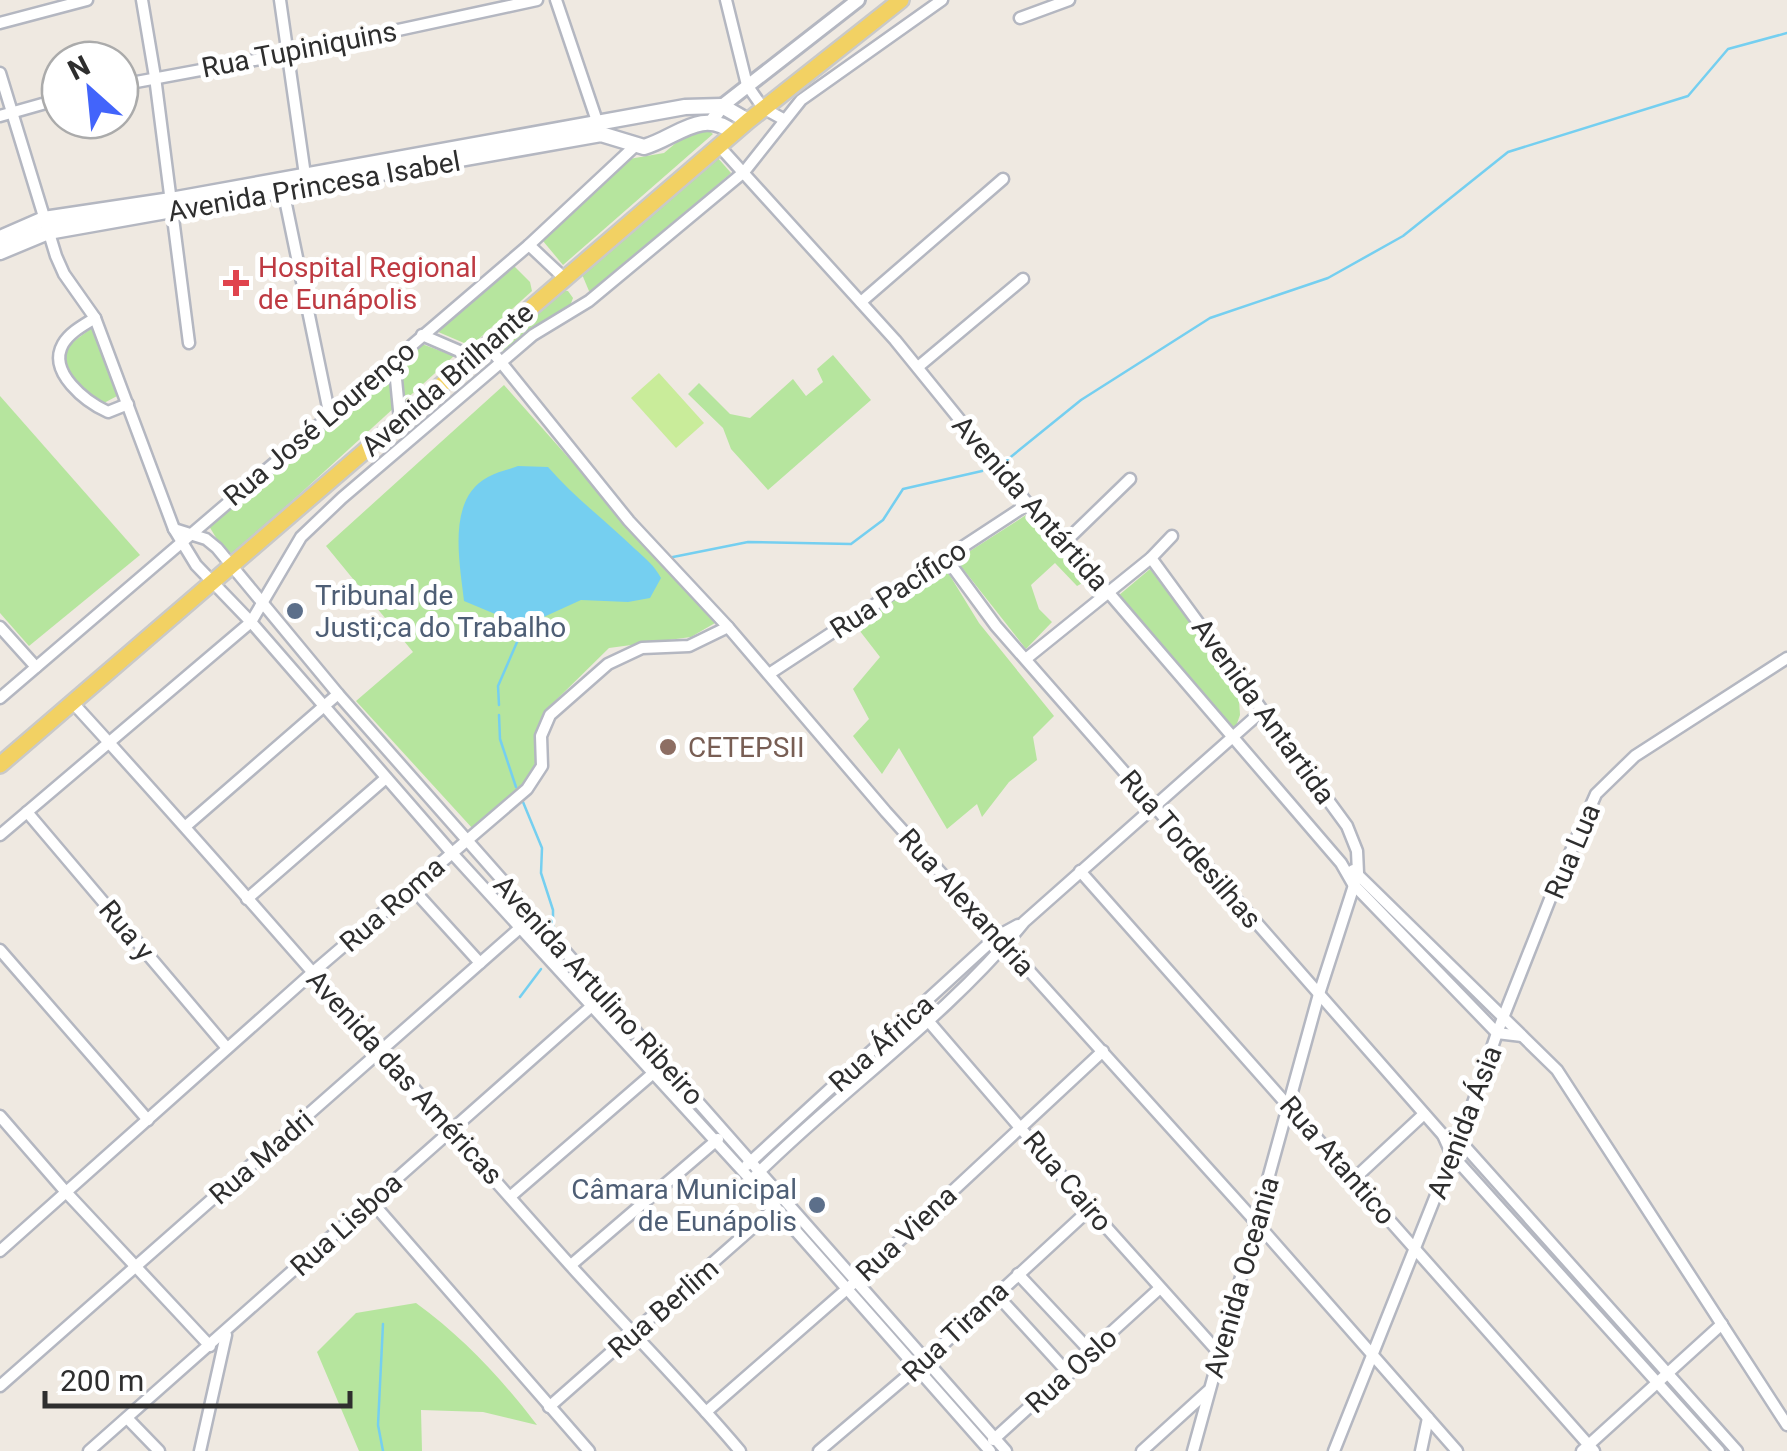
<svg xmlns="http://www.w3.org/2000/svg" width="1787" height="1451" viewBox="0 0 1787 1451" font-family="Roboto,sans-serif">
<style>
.green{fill:#b6e59e}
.pitch{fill:#c9ec9a}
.water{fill:#75cff0}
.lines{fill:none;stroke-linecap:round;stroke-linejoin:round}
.stream{stroke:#75cff0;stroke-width:2.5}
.minor-casing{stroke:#b4b7c1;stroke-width:15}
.tertiary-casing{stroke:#b4b7c1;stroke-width:18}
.secondary-casing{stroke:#b4b7c1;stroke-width:19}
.primary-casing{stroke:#c9c9c9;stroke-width:20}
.minor{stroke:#fff;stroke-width:10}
.tertiary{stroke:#fff;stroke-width:12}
.secondary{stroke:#fff;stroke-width:14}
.primary{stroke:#f2d163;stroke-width:15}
.health-dot{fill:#e0444e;stroke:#fff;stroke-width:4}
.service-dot{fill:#5c6f8a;stroke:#fff;stroke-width:4}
.education-dot{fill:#8d6e63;stroke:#fff;stroke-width:4}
.labels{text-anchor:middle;stroke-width:10;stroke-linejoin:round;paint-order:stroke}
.street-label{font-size:28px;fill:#2e2e2e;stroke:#fff}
.health-label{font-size:28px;fill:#be3a42;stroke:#fff;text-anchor:start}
.service-label{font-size:28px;fill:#4e5e75;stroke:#fff;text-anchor:start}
.education-label{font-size:28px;fill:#785e54;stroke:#fff;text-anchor:start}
</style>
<rect width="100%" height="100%" fill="#efe9e1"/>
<g class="green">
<path d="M702,126L713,134L563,265L543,241L629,159L664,153L683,137Z"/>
<path d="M717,157L731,173L597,290L589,291L581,272Z"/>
<path d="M514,266L530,282L532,291L471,346L436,331Z"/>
<path d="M561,290L568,291L573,298L570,306L525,332L503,352L496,344Z"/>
<path d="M93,327L119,395L104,403C82,395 62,372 65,348Z"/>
<path d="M422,344L454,356L403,402L399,363Z"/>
<path d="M833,355L871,400L768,490L731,449L723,428L688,394L699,383L730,414L750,418L793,379L806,396L823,382L817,369Z"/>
<path d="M391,370L395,407L233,555L218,541L209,526Z"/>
<path d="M504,385L715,623L691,637L609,648L544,712L531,785L473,829L356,701L413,652L326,546Z"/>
<path d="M0,396L140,555L29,646L0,613Z"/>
<path d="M1026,515L1088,580L1077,586L1055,563L1031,585L1039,609L1052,622L1026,649L956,560Z"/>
<path d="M944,566L979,623L1054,716L1033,737L1037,760L1009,782L982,817L977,804L947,829L899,748L882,774L853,736L869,719L853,689L880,657L856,626Z"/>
<path d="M1150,569L1238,686L1240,715L1234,732L1118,596Z"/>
<path d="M416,1303C464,1338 501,1378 537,1425L483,1412L421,1410L422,1451H359L317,1352L356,1313Z"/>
</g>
<path class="pitch" d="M659,373L704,423L676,448L631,398Z"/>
<path class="water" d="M518,466L548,467C574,497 606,521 635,549C646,559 654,565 661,578L650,598L628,602L581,600L524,626L464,601C460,563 446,499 488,477C497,472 508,470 518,466Z"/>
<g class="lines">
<g class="stream">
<path d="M1007,460L1081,400L1210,318L1328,278L1403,236L1508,152L1688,96L1728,49L1787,33"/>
<path d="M673,557L748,542L851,544L883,520L903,489L982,471"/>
<path d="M499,705L498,686L524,626"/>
<path d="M499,715L500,739L516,787"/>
<path d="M523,802L542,848L541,873L553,910V932"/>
<path d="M520,997L541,969"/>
<path d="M383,1324L378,1425L383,1451"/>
</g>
<defs>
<g id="minor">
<path d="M142,0L155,77L189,343"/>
<path d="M280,0L306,182"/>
<path d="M556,0L599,127"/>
<path d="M726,0L747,85L763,108L783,119"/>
<path d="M1020,18L1069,0"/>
<path d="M0,23L87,0"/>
<path d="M0,73L56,256L64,274L95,318L174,529L196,565L251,622L451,852L751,1180L990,1451"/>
<path d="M120,85L287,54L537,0"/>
<path d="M0,116L60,99"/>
<path d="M719,146L895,340L1028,504L1109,593L1341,863L1353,884L1497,1033L1522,1036"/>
<path d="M282,185L329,412L333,411"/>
<path d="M529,245L564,278"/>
<path d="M861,302L1003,179"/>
<path d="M95,318C84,325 70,332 63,344C47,372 86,402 108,412L128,404"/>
<path d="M422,335L473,357"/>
<path d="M487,345L629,521L728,627L886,812L1255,1221L1457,1451"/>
<path d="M394,359L400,420"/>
<path d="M918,367L1023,279"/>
<path d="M174,529L206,539L217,548L338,694L1006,1451"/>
<path d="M1064,543L1130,479"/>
<path d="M946,558L996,626L1443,1135L1452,1155L1719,1451"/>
<path d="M1151,558L1347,826L1357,851L1358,873L1319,994L1193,1451"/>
<path d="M0,627L36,667"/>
<path d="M1027,658L1151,558L1172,536"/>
<path d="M769,674L1028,504"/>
<path d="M0,698L529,245L635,146"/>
<path d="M72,702C242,887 403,1079 571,1266C627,1328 686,1387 740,1451"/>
<path d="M27,812L227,1048"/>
<path d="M186,826L338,694"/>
<path d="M0,835L251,622L301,537L342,498L533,335L589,301L744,172L801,100L942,0"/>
<path d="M1353,870L1557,1070L1787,1425"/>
<path d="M1080,871L1594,1451"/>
<path d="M411,887L480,963"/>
<path d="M247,899L386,778"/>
<path d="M0,950L148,1120"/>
<path d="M918,1009L1090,1209L1219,1353"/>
<path d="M0,1116L65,1191L210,1346"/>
<path d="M1443,1135L1460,1141L1737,1451"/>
<path d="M747,1165L996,937L1018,925"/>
<path d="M755,1176C842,1089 946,1018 1024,922L1262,711"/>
<path d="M1354,1179L1424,1114"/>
<path d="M511,1196L658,1069"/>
<path d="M371,1201L589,1451"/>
<path d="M0,1251L312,973L527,789L542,766L541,736L550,715L608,664L642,648L689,646L728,627"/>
<path d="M571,1265L718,1139"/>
<path d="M1018,1274L1092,1353"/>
<path d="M996,1294L1069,1374"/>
<path d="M0,1386L521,927"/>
<path d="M549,1407L776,1207"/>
<path d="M706,1412L856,1281L1103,1051"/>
<path d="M127,1418L159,1451"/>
<path d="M993,1440L1160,1288"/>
<path d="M89,1451L594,1004"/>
<path d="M200,1451L226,1335"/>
<path d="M819,1451L926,1360L1090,1209"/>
<path d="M1142,1451L1208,1391"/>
<path d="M1334,1451L1452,1155L1460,1141L1497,1033L1552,894L1596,794L1635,756L1787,658"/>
<path d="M1421,1451L1428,1418"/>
<path d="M1582,1451L1722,1324"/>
</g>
<path id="tertiary" d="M711,122L722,106L858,0"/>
<g id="secondary">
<path d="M0,238L44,219L171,200L685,107L722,106L748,121"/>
<path d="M0,252L48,232L601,134L644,147C676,138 702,107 734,133"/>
</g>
<path id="primary" d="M0,765L748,121L901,0"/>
</defs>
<use href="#minor" class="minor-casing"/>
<use href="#tertiary" class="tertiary-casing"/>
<use href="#secondary" class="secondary-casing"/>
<use href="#primary" class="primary-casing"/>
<use href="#minor" class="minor"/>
<use href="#tertiary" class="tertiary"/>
<use href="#secondary" class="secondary"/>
<use href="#primary" class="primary"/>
</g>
<path class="health-dot" d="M231 268h10v10h10v10h-10v10h-10v-10h-10v-10h10z"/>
<g class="service-dot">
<circle cx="295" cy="611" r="10"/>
<circle cx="817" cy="1205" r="10"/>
</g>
<circle class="education-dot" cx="668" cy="747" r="10"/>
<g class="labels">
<g class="street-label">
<text transform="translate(299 49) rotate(-11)" y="10">Rua Tupiniquins</text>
<text transform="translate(314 186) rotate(-10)" y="10">Avenida Princesa Isabel</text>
<text transform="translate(447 379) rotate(-41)" y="10">Avenida Brilhante</text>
<text transform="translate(319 423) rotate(-40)" y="10">Rua José Lourenço</text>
<text transform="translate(1031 503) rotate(49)" y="10">Avenida Antártida</text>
<text transform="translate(898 589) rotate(-33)" y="10">Rua Pacífico</text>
<text transform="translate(1264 711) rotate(54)" y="10">Avenida Antartida</text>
<text transform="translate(1191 849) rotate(49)" y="10">Rua Tordesilhas</text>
<text transform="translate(1572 851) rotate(-67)" y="10">Rua Lua</text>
<text transform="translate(967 902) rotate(48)" y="10">Rua Alexandria</text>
<text transform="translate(392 904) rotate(-41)" y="10">Rua Roma</text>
<text transform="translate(127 930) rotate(50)" y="10">Rua y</text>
<text transform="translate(599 990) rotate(48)" y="10">Avenida Artulino Ribeiro</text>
<text transform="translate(881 1043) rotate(-42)" y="10">Rua África</text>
<text transform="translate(405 1077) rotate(48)" y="10">Avenida das Américas</text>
<text transform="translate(1464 1122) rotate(-69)" y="10">Avenida Ásia</text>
<text transform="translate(261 1157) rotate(-41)" y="10">Rua Madri</text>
<text transform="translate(1338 1160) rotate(49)" y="10">Rua Atantico</text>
<text transform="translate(1068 1181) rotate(50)" y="10">Rua Cairo</text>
<text transform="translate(346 1224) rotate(-42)" y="10">Rua Lisboa</text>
<text transform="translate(906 1233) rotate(-43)" y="10">Rua Viena</text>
<text transform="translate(1241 1277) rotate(-74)" y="10">Avenida Oceania</text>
<text transform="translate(663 1308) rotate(-41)" y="10">Rua Berlim</text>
<text transform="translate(955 1331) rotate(-43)" y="10">Rua Tirana</text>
<text transform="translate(1071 1370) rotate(-42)" y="10">Rua Oslo</text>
</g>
<g class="health-label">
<text x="258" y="277">Hospital Regional<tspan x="258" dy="32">de Eunápolis</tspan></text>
</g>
<g class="service-label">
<text x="315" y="605">Tribunal de<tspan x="315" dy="32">Justi;ca do Trabalho</tspan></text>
<text x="797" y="1199" text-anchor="end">Câmara Municipal<tspan x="797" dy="32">de Eunápolis</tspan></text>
</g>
<g class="education-label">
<text x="688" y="757">CETEPSII</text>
</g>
</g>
<g transform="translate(90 90) rotate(333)"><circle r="48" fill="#ffffff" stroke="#ababab" stroke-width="2.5"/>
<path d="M0-8L18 38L0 25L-18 38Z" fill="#4264fb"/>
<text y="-15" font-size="28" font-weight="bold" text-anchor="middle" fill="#2e2e2e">N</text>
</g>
<path d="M45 1391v15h305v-15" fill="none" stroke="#2e2e2e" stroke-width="5"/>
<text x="60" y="1391" font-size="30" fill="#2e2e2e" stroke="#ffffff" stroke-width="8" paint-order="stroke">200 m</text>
</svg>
